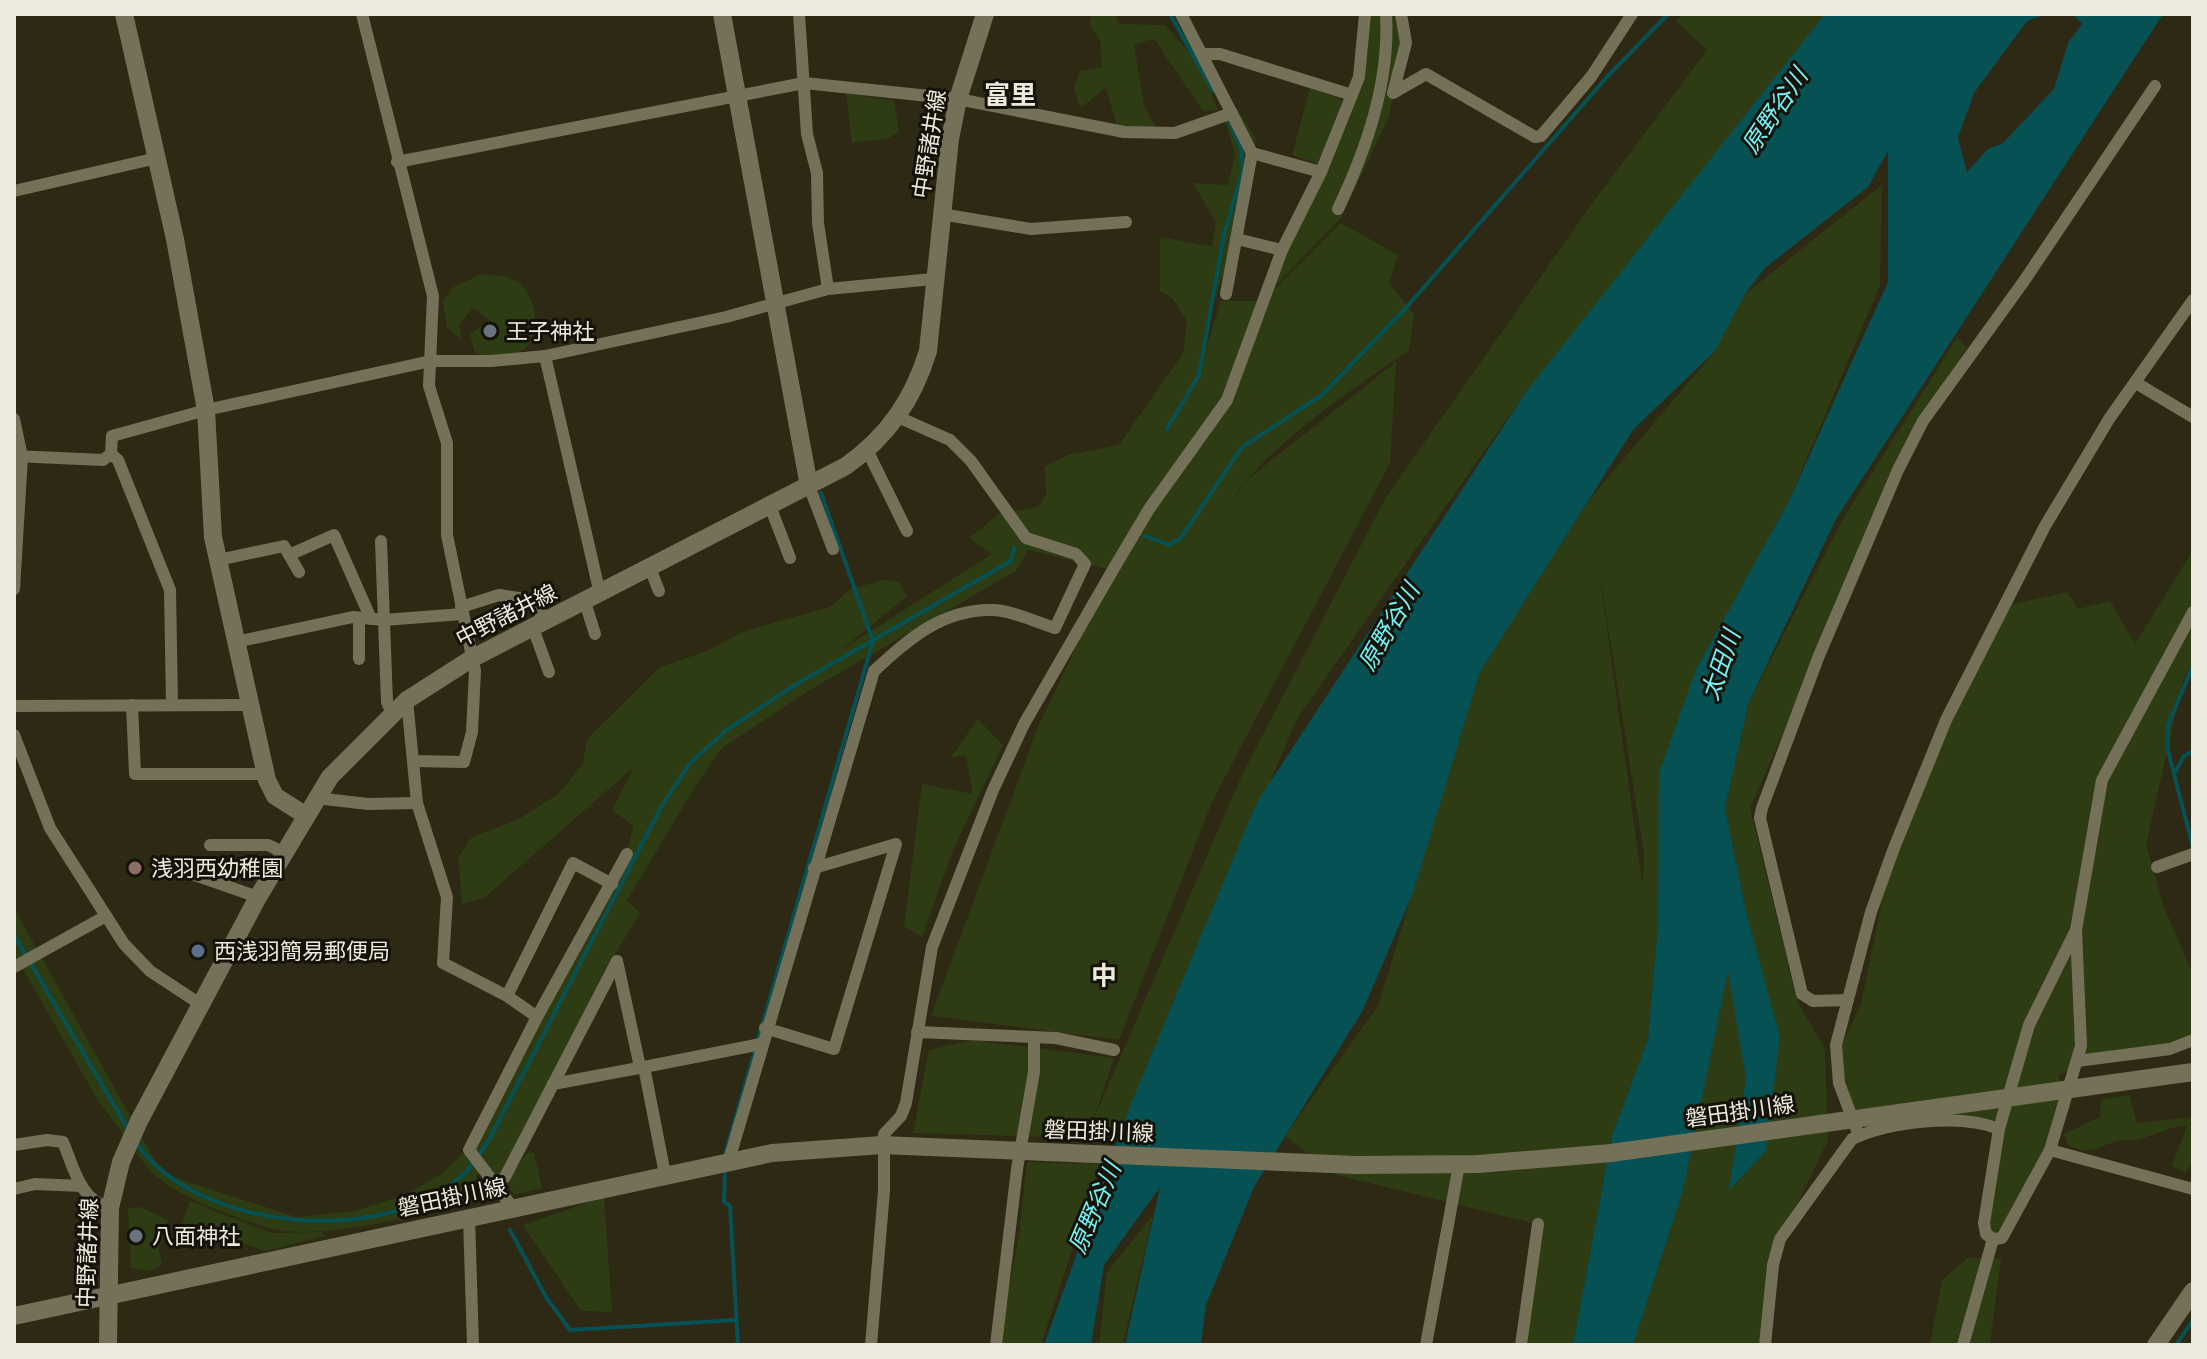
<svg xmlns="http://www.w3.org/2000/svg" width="2207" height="1359" viewBox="0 0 2207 1359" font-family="Figtree,'Noto Sans JP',sans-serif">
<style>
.green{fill:#2d3c13;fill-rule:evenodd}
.water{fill:#065154}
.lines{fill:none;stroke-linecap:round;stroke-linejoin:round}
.stream{stroke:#065154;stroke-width:4}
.street{stroke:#757058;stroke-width:12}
.secondary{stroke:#757058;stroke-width:18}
.worship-dot{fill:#6b7280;stroke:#141209;stroke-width:3}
.education-dot{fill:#8d6e63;stroke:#141209;stroke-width:3}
.service-dot{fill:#5c6f8a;stroke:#141209;stroke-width:3}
.labels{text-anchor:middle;stroke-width:6;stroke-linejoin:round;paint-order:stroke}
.street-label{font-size:22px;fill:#eceadd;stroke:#141209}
.poi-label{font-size:22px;fill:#eceadd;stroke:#141209;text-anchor:start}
.water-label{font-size:24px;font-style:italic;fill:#73f1f5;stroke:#141209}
.quarter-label{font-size:26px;font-weight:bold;fill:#eceadd;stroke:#141209}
</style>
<rect width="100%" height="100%" fill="#2e2914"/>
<g class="green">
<path d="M1092,14H1114L1120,24L1165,25L1198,63L1218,110L1203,111L1154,39L1134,44L1144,105L1156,128L1117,126L1106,88L1080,108L1074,87L1080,71L1102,67L1100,40L1089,25Z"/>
<path d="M1361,14H1401L1406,43L1388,119L1341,218L1266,295L1364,50Z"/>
<path d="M1683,14H1830L1804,41L1516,406L1297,719L1115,1145L1085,1138L913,1133L929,1050L972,1040L1114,1058L1094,1118L1242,775L1386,497L1596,198L1707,50L1676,21Z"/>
<path d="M1310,88L1343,100L1318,164L1292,155Z"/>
<path d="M846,93L894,101L899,131L889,138L852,143Z"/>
<path d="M1239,112L1256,139L1237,239L1211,307L1196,379L1221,301H1263L1341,223L1398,255L1389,283L1414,314L1409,350C1348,393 1269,443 1228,505L1248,479L1396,362L1390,463L1212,802L1119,1040L931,1016L1038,727L1113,570L1028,550L1016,571L808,691L722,748L696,785L627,900L640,913L609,964L500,1181L484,1165L476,1177L491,1199C423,1211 354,1236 284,1231C267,1230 247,1220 231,1215C203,1205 171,1191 150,1171L97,1099L14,953V908L154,1159L170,1176L296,1217L354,1211L405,1195L443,1173L472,1144L623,862L634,826L612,810L634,767L484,898L462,904L458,857L471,838L519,819L558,794L582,765L588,738L660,667L707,651L744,631L830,607L850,589L883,580L899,582L907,596L841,650L992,554L969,538L999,514L1038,507L1046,495L1045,466L1068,455L1119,445L1183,353L1187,321L1172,298L1160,291V237L1212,247L1216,222L1193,183L1228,185L1235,155L1224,115Z"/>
<path d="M1882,185L1880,285L1788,503L1697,667L1658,926L1648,1039L1612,1136L1573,1345H1525L1537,1224L1337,1175L1285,1136L1378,1006L1480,672L1589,500L1715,351L1745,294ZM1599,570L1644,854L1643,882H1642Z"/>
<path d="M481,274C491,275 503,275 512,279C533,286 543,327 529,344C523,352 511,356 502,360L475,353L470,334L490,320L473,308L459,324L462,341L447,327L443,301L452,288Z"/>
<path d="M1957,338L1966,347L1914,439L1750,808L1797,1001L1825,1049L1828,1140L1778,1245L1762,1345H1633L1684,1187L1728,968L1746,1079L1730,1189L1766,1151L1746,911L1725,808L1749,702L1843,519Z"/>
<path d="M2193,550V661L2183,681L2146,844L2164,907L2193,974V1034L2158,1050L2089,1060L2058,1076L2070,1108L2002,1238L1986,1234L1999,1129L1849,1108L1836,1057L1861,1004L1884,891L1919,786L2002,607L2067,592L2078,609L2110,601L2135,644ZM2084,876L2066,966L2042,1002L2069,945Z"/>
<path d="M978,719L1003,745L953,850L922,937L904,926L922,784L973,794L966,755L951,757Z"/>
<path d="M2129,1095L2137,1123L2193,1117V1161L2186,1173L2172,1166L2187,1126C2168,1126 2157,1135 2139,1139C2131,1141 2122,1139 2114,1142C2094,1149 2089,1155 2068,1145L2064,1134L2100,1117L2101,1100Z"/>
<path d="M527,1153H534L542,1188L514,1195L507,1181Z"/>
<path d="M1027,1162L1100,1164L1041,1345H998L1019,1235Z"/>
<path d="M604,1197L612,1312L581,1311L523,1225Z"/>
<path d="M190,1201L271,1233L322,1232L324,1236L266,1251L182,1223Z"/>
<path d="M140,1207L168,1220L159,1250L162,1264L151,1271L131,1268L128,1208Z"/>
<path d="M1153,1215L1123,1345H1099L1107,1272Z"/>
<path d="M1968,1258H2001L1990,1345H1930L1942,1280Z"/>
</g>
<path class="water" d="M1825,14H2047L2027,21L1974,93L1958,138L1967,172L1988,149L2003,143L2054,89L2068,43L2082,24L2073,14H2163L1836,519L1749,702L1725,808L1746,911L1780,1037L1766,1151L1729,1190L1746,1079L1728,971L1684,1187L1633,1345H1573L1612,1136L1648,1039L1658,926L1659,773L1697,667L1788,503L1888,282V151L1868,187L1765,268L1745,294L1715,351L1633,430L1480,672L1413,893L1363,1010L1254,1187L1206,1305L1201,1345H1125L1160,1187L1104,1265L1091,1345H1044L1130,1106L1257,802L1526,392Z"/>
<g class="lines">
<g class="stream">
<path d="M1170,14L1213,91"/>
<path d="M1167,429L1199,375L1224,235L1243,170L1241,148L1230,123"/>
<path d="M1145,536L1169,545L1180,539L1242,447L1322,395L1405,309L1607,77L1668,14"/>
<path d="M2193,666L2168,725V751L2193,847"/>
<path d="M2175,772L2184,756L2193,751"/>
<path d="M14,935L128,1129"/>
<path d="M137,1144C199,1232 387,1248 465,1173C475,1163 482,1150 490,1138L660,809L690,763L728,729L795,685L1011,561L1014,548"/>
<path d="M725,1154L873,641L821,493"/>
<path d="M725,1171L724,1202L730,1206L738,1345"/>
<path d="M510,1230L546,1297L570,1330L737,1320"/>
<path d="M2176,1345L2193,1320"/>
</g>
<g class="street">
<path d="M362,14L433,296L429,386L447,443V535L475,671L472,732L464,762L413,761"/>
<path d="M799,14L807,134L817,173L818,223L828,289"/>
<path d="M1181,14L1252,153L1226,294"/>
<path d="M1401,14L1406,43L1393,93L1426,74L1535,137L1541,136L1591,77L1632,14"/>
<path d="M1202,54H1220L1352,95"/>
<path d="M1252,153L1321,172"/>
<path d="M397,162L804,83L958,99L1124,132L1175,133L1232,113"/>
<path d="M14,191L157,158"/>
<path d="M1338,209C1367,148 1390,81 1386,14"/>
<path d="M941,214L1031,229L1126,222"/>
<path d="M1237,239L1282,250"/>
<path d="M545,356L600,594"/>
<path d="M2136,383L2193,417"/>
<path d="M14,419L22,457L14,589"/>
<path d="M867,450L907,531"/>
<path d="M111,454L118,460L170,590L172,705"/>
<path d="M14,456L103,460L111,454L112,436L206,410L431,361H491L545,356L726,317L828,289L933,279"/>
<path d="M809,486L833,549"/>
<path d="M770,506L790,558"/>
<path d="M381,541L387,702L392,714"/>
<path d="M289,555L334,535L371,619"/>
<path d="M218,560L284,546L299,572"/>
<path d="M650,568L659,591"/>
<path d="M585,602L595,634"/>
<path d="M461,607L499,595L539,601L542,623"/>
<path d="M533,628L549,672"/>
<path d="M236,642L353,617L384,620L462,614"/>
<path d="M359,659V618"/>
<path d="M407,700L417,803L447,897L443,963L507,996L537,1017L469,1150L513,1208"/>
<path d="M132,705L135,774H265"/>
<path d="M14,706L250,705"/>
<path d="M14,735L50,828L124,944L150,971L200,1004"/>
<path d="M316,798L368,804L417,803"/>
<path d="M210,845H268L283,852"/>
<path d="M2157,867L2193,854"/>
<path d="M192,874L258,897"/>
<path d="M617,961L640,1067"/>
<path d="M14,967L106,916"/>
<path d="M507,996L573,863L612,884"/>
<path d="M1848,1000L1813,1001L1802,994L1760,818L1762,808L1818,658L1898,470L1923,421L2024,281L2155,86"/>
<path d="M537,1017L627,854"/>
<path d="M765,1028L834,1049L896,844L814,868"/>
<path d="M917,1032L1056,1038L1114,1050"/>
<path d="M2077,1061L2170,1049L2193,1040"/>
<path d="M553,1084L644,1067"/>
<path d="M1859,1136L1839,1083L1836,1045L1871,912L1894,848L1946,720L2045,526L2109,419L2193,300"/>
<path d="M14,1145L47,1140L63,1142C74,1168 80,1201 110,1208"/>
<path d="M2050,1150L2193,1189"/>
<path d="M729,1160L874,671C909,639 943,608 994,610C1013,611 1036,622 1055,628L1085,564L1076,554L1026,538L971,461L950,440L898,417"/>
<path d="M665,1174L644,1067L761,1044"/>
<path d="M496,1184L505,1177L617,961"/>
<path d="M14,1189L35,1184L82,1186"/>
<path d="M469,1218L473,1345"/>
<path d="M1993,1239L2002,1238L2050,1150L2081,1046L2076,930L2102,780L2193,612"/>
<path d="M1993,1239L1986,1234L1984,1223L1999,1129L2029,1025L2074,934"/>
<path d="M871,1345L884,1191V1134L901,1116L906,1103L932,947L993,790L1024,724L1114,568L1149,509L1227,400L1282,250L1321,172L1359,77L1365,14"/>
<path d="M996,1345L1017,1169L1034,1072V1037"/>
<path d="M1426,1345L1459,1165"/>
<path d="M1521,1345L1538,1224"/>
<path d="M1765,1345L1773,1265L1780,1239L1852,1139C1889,1122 1960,1113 1999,1129"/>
<path d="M1963,1345L1993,1239"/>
</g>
<g class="secondary">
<path d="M124,14L175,239L206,410L213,537L267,780L275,796L305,815"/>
<path d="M722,14L809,486"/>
<path d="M14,1316L772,1153L882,1145L1356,1165L1478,1164L1611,1153L2193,1072"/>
<path d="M108,1345L110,1208L121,1162L139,1121L258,897L330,777L407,700L471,659L846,466C888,436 913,400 928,351L950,139L958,99L985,14"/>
<path d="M2156,1345L2193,1291"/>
</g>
</g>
<g class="worship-dot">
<circle cx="490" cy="331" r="8"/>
<circle cx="136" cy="1236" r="8"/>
</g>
<circle class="education-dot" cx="135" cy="868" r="8"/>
<circle class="service-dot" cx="198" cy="951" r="8"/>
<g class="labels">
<g class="street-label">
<text transform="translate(929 144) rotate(-81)" y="8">中野諸井線</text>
<text transform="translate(506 615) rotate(-27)" y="8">中野諸井線</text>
<text transform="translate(1740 1111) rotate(-8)" y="8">磐田掛川線</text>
<text transform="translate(1099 1131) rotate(2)" y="8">磐田掛川線</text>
<text transform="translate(452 1197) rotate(-12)" y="8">磐田掛川線</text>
<text transform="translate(87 1253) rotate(-88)" y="8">中野諸井線</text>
</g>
<g class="poi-label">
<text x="506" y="339">王子神社</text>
<text x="151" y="876">浅羽西幼稚園</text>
<text x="214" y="959">西浅羽簡易郵便局</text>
<text x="152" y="1244">八面神社</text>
</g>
<g class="water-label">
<text transform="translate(1775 111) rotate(-56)" y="8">原野谷川</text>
<text transform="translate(1389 627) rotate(-60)" y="8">原野谷川</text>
<text transform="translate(1721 665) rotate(-71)" y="8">太田川</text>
<text transform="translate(1095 1208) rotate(-67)" y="8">原野谷川</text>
</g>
<g class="quarter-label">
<text x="1010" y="104">富里</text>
<text x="1104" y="985">中</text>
</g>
</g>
<rect width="2207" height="1359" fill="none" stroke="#eceadd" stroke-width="32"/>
</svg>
